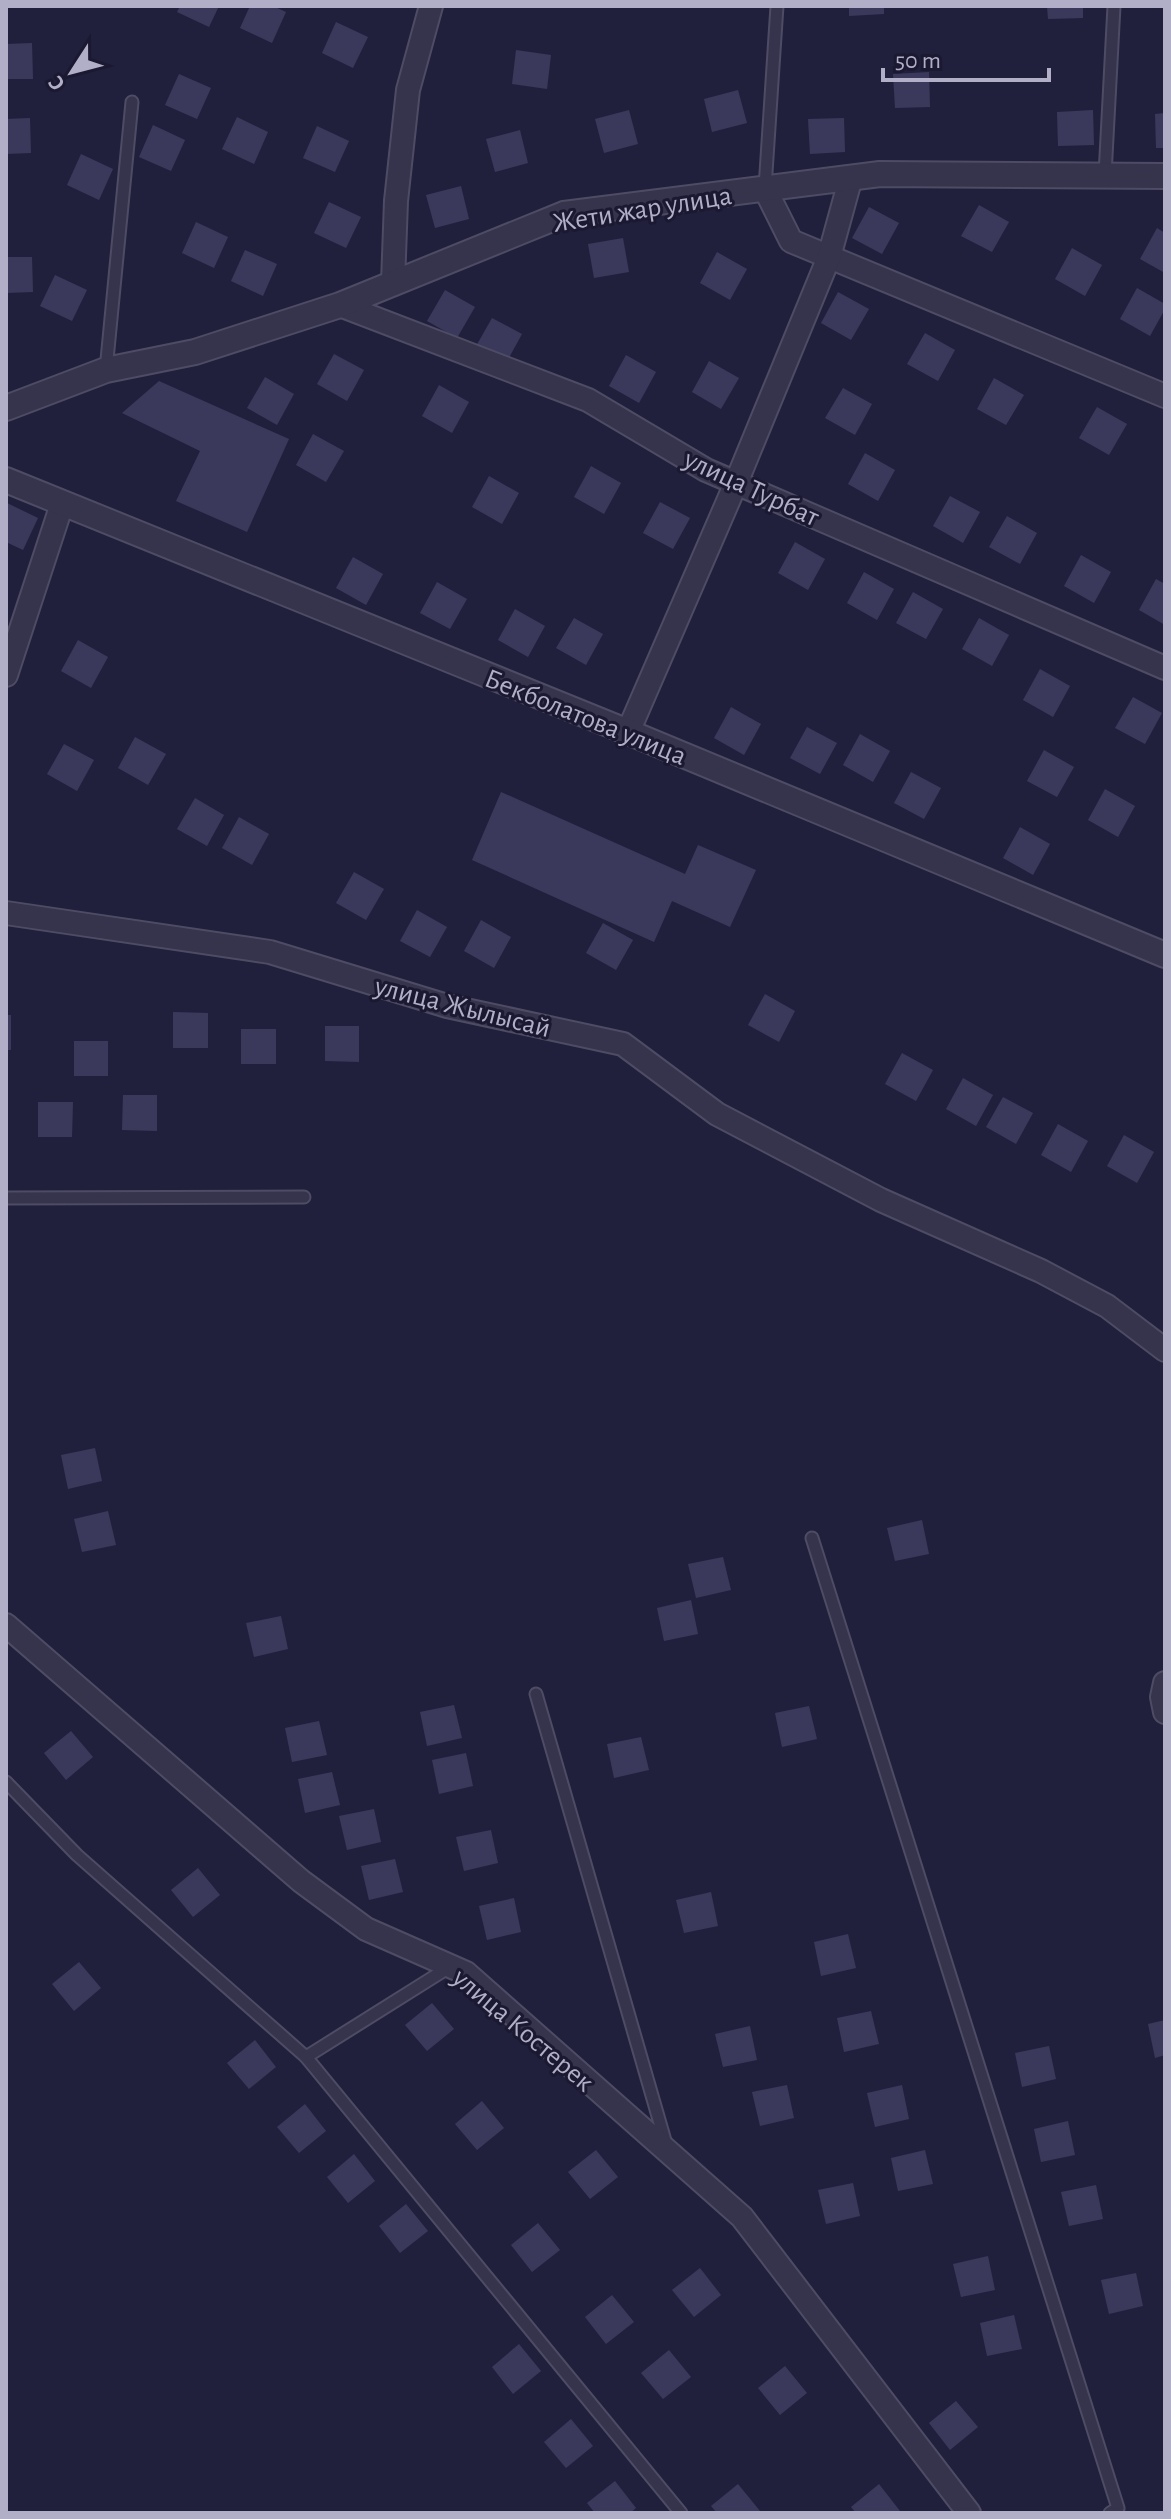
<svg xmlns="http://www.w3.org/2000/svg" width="1171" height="2519" viewBox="0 0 1171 2519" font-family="'Alegreya Sans',sans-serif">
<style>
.building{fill:#3b395b}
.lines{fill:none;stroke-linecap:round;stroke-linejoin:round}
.service-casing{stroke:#4d4c64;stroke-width:15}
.minor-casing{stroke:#4d4c64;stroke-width:26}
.tertiary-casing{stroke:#4d4c64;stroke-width:28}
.service{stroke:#35344c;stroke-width:11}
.minor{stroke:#35344c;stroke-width:22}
.tertiary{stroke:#35344c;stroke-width:24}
.labels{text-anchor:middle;stroke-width:6;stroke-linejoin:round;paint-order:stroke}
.street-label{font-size:28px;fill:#b1afc8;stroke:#1a1931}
</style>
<rect width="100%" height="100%" fill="#21203c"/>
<g class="building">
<path d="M180,6H219L209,27L177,12Z"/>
<path d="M250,6H273L286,12L272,43L240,28Z"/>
<path d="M849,6H884V14L849,16Z"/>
<path d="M1047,6H1083V18L1048,19Z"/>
<path d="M336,22L368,37L353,68L322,53Z"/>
<path d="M32,43L33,79H6V44Z"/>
<path d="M516,50L551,55L547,89L512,84Z"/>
<path d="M929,72L930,107L895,108L893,74Z"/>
<path d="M179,74L211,88L197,119L165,105Z"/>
<path d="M738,90L747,123L712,132L704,99Z"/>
<path d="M629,110L638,144L604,153L595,119Z"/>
<path d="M1093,110L1094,145L1058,146L1057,112Z"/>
<path d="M1165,113V148H1156L1155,114Z"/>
<path d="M237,117L268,132L254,164L222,149Z"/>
<path d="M30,118L31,153L6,154V119Z"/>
<path d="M844,118L845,152L810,154L808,119Z"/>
<path d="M153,125L185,140L171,171L139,157Z"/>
<path d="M317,126L349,141L335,172L303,158Z"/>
<path d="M520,130L528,163L495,172L486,139Z"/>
<path d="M81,154L113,169L99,200L67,185Z"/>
<path d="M461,186L469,219L435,228L426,195Z"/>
<path d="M329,202L361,217L346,248L314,233Z"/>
<path d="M979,205L1009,222L992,252L961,236Z"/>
<path d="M869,207L899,223L882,254L852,238Z"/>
<path d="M196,222L228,237L214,268L182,253Z"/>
<path d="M1157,228L1165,233V273L1140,259Z"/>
<path d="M623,238L629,272L594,278L588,244Z"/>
<path d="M1072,248L1102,265L1085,296L1055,279Z"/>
<path d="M245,250L277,264L263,296L231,281Z"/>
<path d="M717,252L747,269L730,300L700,283Z"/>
<path d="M6,257H32L33,292L6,293Z"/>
<path d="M55,275L87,290L72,321L40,306Z"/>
<path d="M1137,288L1165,304V309L1150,336L1120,319Z"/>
<path d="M445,290L475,307L457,338L427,321Z"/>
<path d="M838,292L869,309L851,340L821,323Z"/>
<path d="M492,318L522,334L505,365L475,348Z"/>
<path d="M925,333L955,350L938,381L907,364Z"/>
<path d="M334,354L364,370L347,401L317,384Z"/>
<path d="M626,355L656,372L639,403L609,386Z"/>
<path d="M709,361L739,378L721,409L692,392Z"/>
<path d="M265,377L294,394L277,425L247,408Z"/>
<path d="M994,378L1024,395L1006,425L977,409Z"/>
<path d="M159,381L289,439L247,532L176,501L200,451L122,413Z"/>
<path d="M439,385L469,402L452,433L422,416Z"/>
<path d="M843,388L872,404L855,435L825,418Z"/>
<path d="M1097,407L1127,424L1109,455L1079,438Z"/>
<path d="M313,434L344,451L326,482L296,465Z"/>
<path d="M865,453L895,470L878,501L848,484Z"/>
<path d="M591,466L621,483L604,514L574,497Z"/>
<path d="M489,476L519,493L502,524L472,507Z"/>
<path d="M950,496L980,512L963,543L933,526Z"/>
<path d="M660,502L690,518L673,549L643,533Z"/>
<path d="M7,503L38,518L23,550L6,542Z"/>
<path d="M1007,516L1037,533L1020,564L989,547Z"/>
<path d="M795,542L825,559L808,590L778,573Z"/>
<path d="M1081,555L1111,572L1094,603L1064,586Z"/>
<path d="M353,557L383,574L366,605L336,588Z"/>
<path d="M864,572L894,589L877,620L847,603Z"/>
<path d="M1156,579L1165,584V625L1139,610Z"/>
<path d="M437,582L467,599L450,629L420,613Z"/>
<path d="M913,592L943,609L926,639L896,623Z"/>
<path d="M515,609L545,626L528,657L498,640Z"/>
<path d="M574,618L603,634L586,665L556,648Z"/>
<path d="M979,618L1009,635L992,666L962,649Z"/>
<path d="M78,640L108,657L91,688L61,671Z"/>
<path d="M1040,669L1070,686L1053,717L1023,700Z"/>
<path d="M1133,697L1162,713L1145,744L1115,728Z"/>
<path d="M731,707L761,724L744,755L714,738Z"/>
<path d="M807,727L837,743L820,774L790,758Z"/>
<path d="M860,734L890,751L873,782L843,765Z"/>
<path d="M135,737L166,754L148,785L118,768Z"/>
<path d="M64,744L94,760L77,791L47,774Z"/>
<path d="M1044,750L1074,767L1057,797L1027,781Z"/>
<path d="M911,772L941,788L924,819L894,803Z"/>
<path d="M1105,789L1135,806L1118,837L1088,820Z"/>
<path d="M501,792L685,874L698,845L756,870L730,927L672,901L654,942L472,860Z"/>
<path d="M195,798L224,815L207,846L177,829Z"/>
<path d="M239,817L269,834L252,865L222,848Z"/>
<path d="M1020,827L1050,844L1033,875L1003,858Z"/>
<path d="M354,872L384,889L366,920L336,903Z"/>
<path d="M417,910L447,927L430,957L400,941Z"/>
<path d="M481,920L511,937L494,968L464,951Z"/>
<path d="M603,923L633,940L616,970L586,953Z"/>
<path d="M765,994L795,1011L779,1042L748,1025Z"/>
<path d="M173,1012L208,1013V1048H173Z"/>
<rect x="6" y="1015" width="5" height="35"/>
<path d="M325,1026H359V1062L325,1061Z"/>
<rect x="241" y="1029" width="35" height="35"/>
<rect x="74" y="1041" width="34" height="35"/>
<path d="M902,1053L933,1070L916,1101L885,1084Z"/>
<path d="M963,1078L993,1095L976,1126L946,1109Z"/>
<path d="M123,1095H157V1131L122,1130Z"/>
<path d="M1003,1097L1033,1113L1016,1144L986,1127Z"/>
<path d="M38,1102H73L72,1137H38Z"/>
<path d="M1058,1124L1088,1141L1071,1172L1041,1155Z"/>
<path d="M1124,1135L1154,1152L1137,1183L1107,1166Z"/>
<path d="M95,1448L102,1481L68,1489L61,1455Z"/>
<path d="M108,1511L116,1545L82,1552L74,1519Z"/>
<path d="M922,1520L929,1554L895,1561L887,1528Z"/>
<path d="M723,1557L731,1590L696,1598L688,1564Z"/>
<path d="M691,1600L698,1634L664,1641L657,1608Z"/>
<path d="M281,1616L288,1649L254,1657L246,1623Z"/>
<path d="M454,1705L462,1738L427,1746L420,1712Z"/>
<path d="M809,1706L817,1739L782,1747L775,1713Z"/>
<path d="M319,1721L327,1755L292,1762L285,1728Z"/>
<path d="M71,1731L93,1757L66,1780L44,1753Z"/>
<path d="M641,1737L649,1770L614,1778L607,1744Z"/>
<path d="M466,1753L473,1786L439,1794L432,1760Z"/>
<path d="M332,1772L340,1805L305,1813L298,1779Z"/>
<path d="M374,1809L381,1842L347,1850L339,1816Z"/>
<path d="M491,1830L498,1863L464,1871L456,1837Z"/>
<path d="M395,1859L403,1892L369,1900L361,1866Z"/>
<path d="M198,1868L220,1895L193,1917L171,1890Z"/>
<path d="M711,1892L718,1926L684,1933L676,1900Z"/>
<path d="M514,1898L521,1932L487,1940L479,1906Z"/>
<path d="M848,1934L856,1968L821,1976L814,1942Z"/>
<path d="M79,1962L101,1988L74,2011L52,1984Z"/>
<path d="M432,2003L454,2029L427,2051L405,2025Z"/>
<path d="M871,2011L879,2044L844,2052L837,2018Z"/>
<path d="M1165,2020V2055L1155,2058L1148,2024Z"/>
<path d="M750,2026L757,2060L723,2067L715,2034Z"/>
<path d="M255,2040L276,2067L249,2089L227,2063Z"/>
<path d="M1049,2046L1056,2079L1022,2087L1015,2053Z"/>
<path d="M787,2085L794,2118L760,2126L752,2092Z"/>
<path d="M902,2085L909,2119L875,2127L867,2093Z"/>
<path d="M482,2101L504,2128L477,2150L455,2124Z"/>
<path d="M305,2104L326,2131L299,2153L277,2127Z"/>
<path d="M1068,2121L1075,2155L1041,2162L1034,2129Z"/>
<path d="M596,2150L618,2177L590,2199L568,2172Z"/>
<path d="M925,2150L933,2184L898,2191L891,2158Z"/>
<path d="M354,2154L375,2181L348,2203L327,2177Z"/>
<path d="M853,2183L860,2216L826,2224L818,2190Z"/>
<path d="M1096,2185L1103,2219L1069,2226L1061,2192Z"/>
<path d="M406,2204L428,2231L400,2253L379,2226Z"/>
<path d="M538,2223L560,2250L532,2272L511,2245Z"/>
<path d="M988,2256L995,2290L961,2297L953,2264Z"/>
<path d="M700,2268L721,2295L694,2317L672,2290Z"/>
<path d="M1136,2273L1143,2306L1109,2314L1101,2280Z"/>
<path d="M612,2295L634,2322L606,2344L585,2317Z"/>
<path d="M1014,2315L1022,2349L987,2356L980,2323Z"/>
<path d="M519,2344L541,2371L513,2394L492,2367Z"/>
<path d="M669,2350L691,2377L663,2399L641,2373Z"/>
<path d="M785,2366L807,2393L780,2415L758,2388Z"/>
<path d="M956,2401L978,2427L950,2450L929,2423Z"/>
<path d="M571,2419L593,2446L566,2468L544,2442Z"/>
<path d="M615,2481L636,2508L630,2513H595L587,2503Z"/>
<path d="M738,2484L760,2511L757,2513H717L711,2506Z"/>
<path d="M879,2484L900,2511L898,2513H856L851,2507Z"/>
</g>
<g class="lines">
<defs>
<g id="service">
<path d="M1105,175L1114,6"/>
<path d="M765,188L777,6"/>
<path d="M106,370L132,102"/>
<path d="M6,1198L304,1197"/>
<path d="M812,1538L1118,2508L1110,2513"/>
<path d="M536,1694L666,2144"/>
<path d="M6,1782L77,1855L306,2057L681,2513"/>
<path d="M306,2057L451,1966"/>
</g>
<g id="minor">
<path d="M765,189L791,241L1165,396"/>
<path d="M393,283L396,201L408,90L431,6"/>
<path d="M340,305L588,400L706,470L1165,668"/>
<path d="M6,675L62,504"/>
<path d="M628,732L736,483L829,257L851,177"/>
<path d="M6,913L270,952L447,1006L623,1044L717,1114L881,1200L1041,1271L1107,1306L1165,1350"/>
<path d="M6,1625L301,1881L366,1929L466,1973L742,2217L969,2513"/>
<path d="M1165,1683L1162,1697L1165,1712"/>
</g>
<g id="tertiary">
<path d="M6,408L106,370L195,352L340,305L564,214L880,174L1165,176"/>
<path d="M6,480L628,732L1165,955"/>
</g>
</defs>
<use href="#service" class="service-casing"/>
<use href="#minor" class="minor-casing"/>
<use href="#tertiary" class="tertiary-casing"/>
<use href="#service" class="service"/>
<use href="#minor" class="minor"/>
<use href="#tertiary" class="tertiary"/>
</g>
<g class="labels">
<g class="street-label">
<text transform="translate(642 208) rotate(-9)" y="10">Жети жар улица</text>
<text transform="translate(752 487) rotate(25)" y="10">улица Турбат</text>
<text transform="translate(586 716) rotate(22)" y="10">Бекболатова улица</text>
<text transform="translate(463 1006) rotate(14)" y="10">улица Жылысай</text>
<text transform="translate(524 2029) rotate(40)" y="10">улица Костерек</text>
</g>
</g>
<rect width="1171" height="2519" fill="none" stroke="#b1afc8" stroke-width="16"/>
<g transform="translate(72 72) rotate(234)" stroke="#1a1931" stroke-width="6" paint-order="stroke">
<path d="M0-6L14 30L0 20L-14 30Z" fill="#b1afc8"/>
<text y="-12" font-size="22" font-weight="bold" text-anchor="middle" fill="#b1afc8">С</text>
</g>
<path d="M883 68v12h166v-12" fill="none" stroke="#b1afc8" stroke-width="4"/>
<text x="895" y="68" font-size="24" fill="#b1afc8" stroke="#1a1931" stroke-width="6" paint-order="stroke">50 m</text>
</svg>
